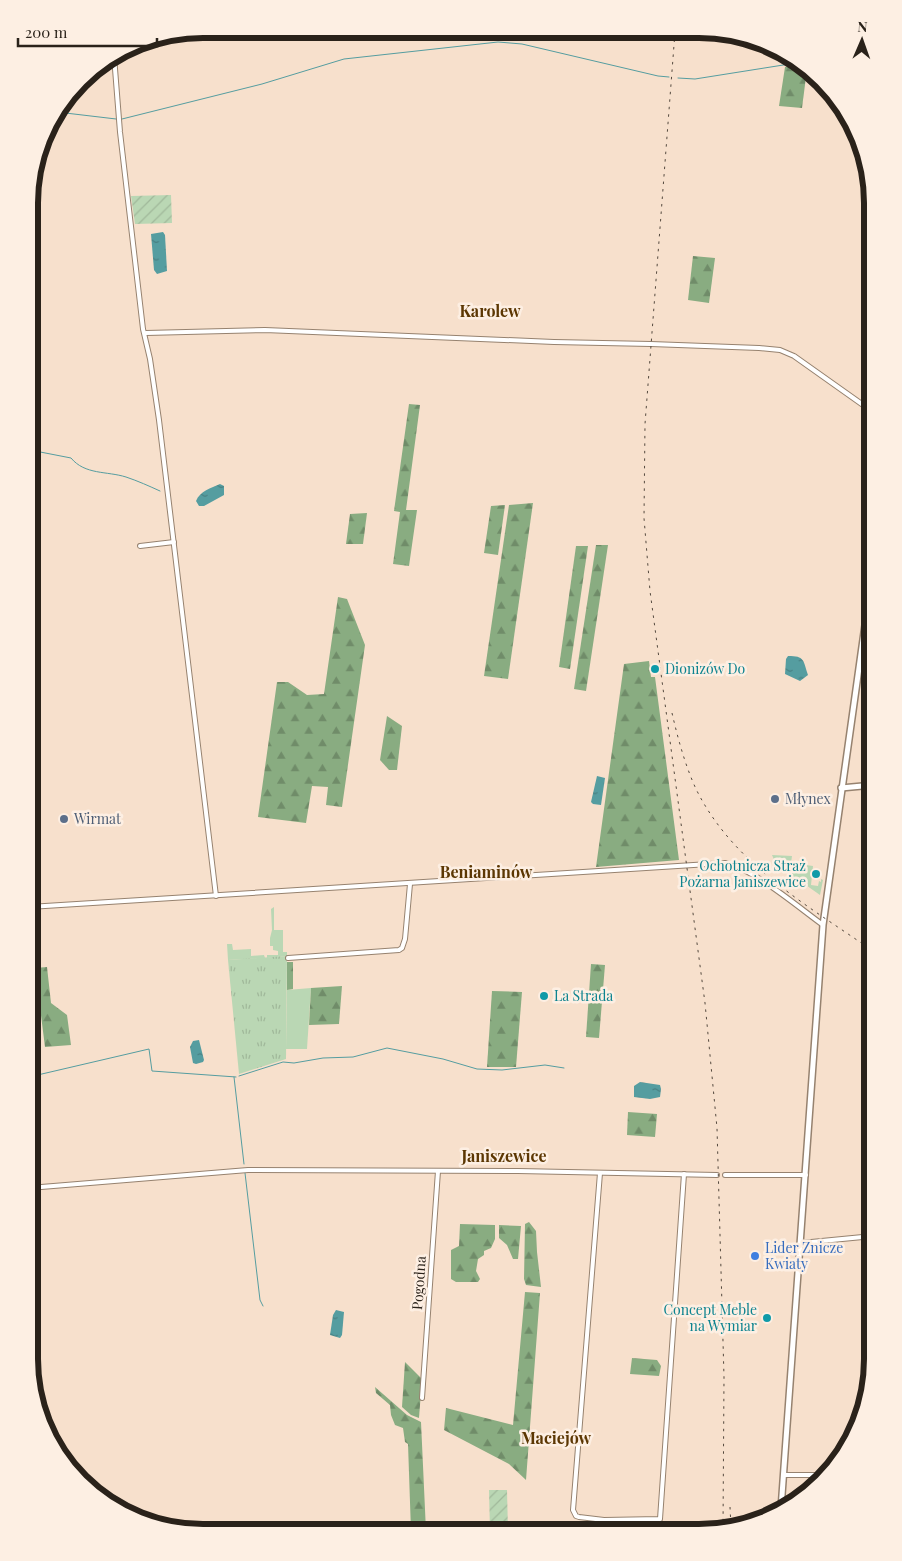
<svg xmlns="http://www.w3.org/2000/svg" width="902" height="1561" viewBox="0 0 902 1561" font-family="'Playfair Display',serif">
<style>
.grass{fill:#bad7b4}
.forest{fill:url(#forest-firs)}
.park{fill:url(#park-tufts)}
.garden{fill:url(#garden-furrows)}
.water{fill:url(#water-ripples)}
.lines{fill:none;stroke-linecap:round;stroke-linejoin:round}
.stream{stroke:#559da0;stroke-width:1}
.street-casing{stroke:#96826f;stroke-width:6}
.secondary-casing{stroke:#96826f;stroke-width:8}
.street{stroke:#fff;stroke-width:4}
.secondary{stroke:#fff;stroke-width:5}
.rail{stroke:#54493e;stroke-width:1;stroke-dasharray:2.5 5;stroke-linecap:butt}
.culture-dot{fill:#0f9aa8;stroke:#fdefe3;stroke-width:2}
.service-dot{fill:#5c6f8a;stroke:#fdefe3;stroke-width:2}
.shop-dot{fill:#3f7fe0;stroke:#fdefe3;stroke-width:2}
.labels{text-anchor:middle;stroke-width:5;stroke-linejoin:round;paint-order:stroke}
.culture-label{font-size:14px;fill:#0d838f;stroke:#fdefe3;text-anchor:start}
.service-label{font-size:14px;fill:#4e5e75;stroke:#fdefe3;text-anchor:start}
.shop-label{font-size:14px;fill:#366cbe;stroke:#fdefe3;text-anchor:start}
.street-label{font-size:14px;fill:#2a221a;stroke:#fdefe3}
.quarter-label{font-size:16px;font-weight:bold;fill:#5c3703;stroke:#fdefe3}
.rim{fill:none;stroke:#2a221a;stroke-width:6}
</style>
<defs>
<pattern id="forest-firs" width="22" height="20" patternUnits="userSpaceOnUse" patternTransform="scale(1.25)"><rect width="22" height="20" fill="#89ac81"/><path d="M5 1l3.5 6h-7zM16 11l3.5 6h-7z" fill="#708c69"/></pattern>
<pattern id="park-tufts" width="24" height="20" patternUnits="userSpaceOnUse" patternTransform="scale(1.25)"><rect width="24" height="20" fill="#bad7b4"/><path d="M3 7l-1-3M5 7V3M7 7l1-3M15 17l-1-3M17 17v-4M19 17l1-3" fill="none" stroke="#a0b89a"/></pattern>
<pattern id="garden-furrows" width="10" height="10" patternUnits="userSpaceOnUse" patternTransform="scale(1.25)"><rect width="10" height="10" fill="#bad7b4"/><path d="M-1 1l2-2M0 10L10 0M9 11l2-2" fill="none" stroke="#a0b89a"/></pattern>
<pattern id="water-ripples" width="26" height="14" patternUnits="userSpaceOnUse" patternTransform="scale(1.25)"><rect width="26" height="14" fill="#559da0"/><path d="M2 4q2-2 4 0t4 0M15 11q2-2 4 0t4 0" fill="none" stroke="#478082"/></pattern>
</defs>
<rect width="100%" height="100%" fill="#f7e0cc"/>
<g class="grass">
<path d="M772,855L792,856L791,863L813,866L811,885L818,886L819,881L821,882V879L823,880L820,895L776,864Z"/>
<path d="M274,907V930H283V952H287V956L267,958V955H278V951L273,950V946H270V938L272,930L271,909Z"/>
<path d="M227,944H232L233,950L251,949V956L264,955L265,958L228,960Z"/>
<path d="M311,988L307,1049H286L287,990Z"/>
</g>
<g class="forest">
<path d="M800,65L807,69L802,108L779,106L785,67Z"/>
<path d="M693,256L715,258L709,303L688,300Z"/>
<path d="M409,404L420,405L406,510H417L409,566L393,564L400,512L394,511Z"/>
<path d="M533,503L508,679L484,676L509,505Z"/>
<path d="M505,505L498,555L484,553L491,506Z"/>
<path d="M367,513L363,544H346L350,514Z"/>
<path d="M596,545H608L586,691L574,689Z"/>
<path d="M576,546H588L570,669L559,667Z"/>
<path d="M338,597L347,599L365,645L342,807L326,805L328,787L312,786L306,823L258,817L277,682H288L307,695L324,694Z"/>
<path d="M649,661L651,677H655L679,860L596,867L624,664Z"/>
<path d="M387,716L402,726L397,770H389L380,760Z"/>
<path d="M287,962H293V989L287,990Z"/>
<path d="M591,964L605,965L599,1038L586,1037Z"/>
<path d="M47,967L51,1003L67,1015L71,1045L45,1047L35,968Z"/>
<path d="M342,986L339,1024L309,1025L311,988Z"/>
<path d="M492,991L522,992L516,1067H487Z"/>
<path d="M628,1112L657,1114L655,1137L627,1135Z"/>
<path d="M529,1222L536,1231L537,1252L541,1287L526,1285L524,1279L525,1224Z"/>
<path d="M460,1224L495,1225V1239L491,1248L484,1251V1255L478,1259L476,1271L480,1279L478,1282H456L451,1279V1250L459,1246Z"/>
<path d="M499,1225L521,1226L518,1259H513L507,1245L499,1238Z"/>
<path d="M525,1292L540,1293L526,1480L509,1464L444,1430L446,1408L513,1425Z"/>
<path d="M632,1358L657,1360L661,1366L659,1376L630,1374Z"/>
<path d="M405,1362L422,1379L419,1418L411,1415L402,1407Z"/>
<path d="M375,1387L407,1415L421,1422L426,1531H411L408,1444L405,1442L403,1428L395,1425L391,1415L390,1405L376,1393Z"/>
</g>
<path class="park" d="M287,956L286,1059L239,1074L228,960Z"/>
<g class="garden">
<path d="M171,195L172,223L135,224L131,196Z"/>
<path d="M489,1490H507L508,1531L490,1532Z"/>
</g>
<g class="water">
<path d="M163,232L165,235L167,271L157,274L154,270L151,234Z"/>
<path d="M220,484L224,486V495L204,506H199L196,501C200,491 211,488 220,484Z"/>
<path d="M788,656C805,656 803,660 808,675L800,681L785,674L786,659Z"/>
<path d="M597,776L605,778L601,805L593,804L591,802Z"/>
<path d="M199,1040L204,1060L203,1062L196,1064L193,1063L190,1047L193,1041Z"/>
<path d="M640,1082L660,1085L661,1089L660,1097L650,1099L634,1097V1086Z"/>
<path d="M336,1310L344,1312L342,1335L340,1338L330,1335L333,1315Z"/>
</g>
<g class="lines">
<g class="stream">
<path d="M678,78L695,79L796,63"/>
<path d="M57,112L116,119"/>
<path d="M122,119L262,84L344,59L498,42L522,44L658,76L669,77"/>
<path d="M30,450L71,458C85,475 107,471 126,477C138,481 149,486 160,491"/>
<path d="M239,1076L283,1062L294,1063L323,1058L353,1057L387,1048L443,1059L477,1069L502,1070L545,1065L564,1068"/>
<path d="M29,1077L149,1049L152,1071L236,1077"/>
<path d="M234,1077L244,1164"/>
<path d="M245,1173L260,1300L263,1306"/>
</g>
<defs>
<g id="street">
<path d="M114,56L120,132L143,329L150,359L159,420L216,896"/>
<path d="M146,333L265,330L554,342L651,344L759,348L780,350L794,356L873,412"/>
<path d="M140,546L174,542"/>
<path d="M29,907L725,863C754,869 798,907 823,925"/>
<path d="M288,958L399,950L402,948L405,939L410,884"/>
<path d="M600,1173L573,1510L576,1516L579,1517L604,1520L660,1519L684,1174"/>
<path d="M725,1175H806"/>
<path d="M29,1188L248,1170L518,1171L717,1175"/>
<path d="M801,1243L873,1236"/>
<path d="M422,1398L438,1171"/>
<path d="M784,1475H826"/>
</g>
<g id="secondary">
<path d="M841,788L873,785"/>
<path d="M781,1509L823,925L873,568"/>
</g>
</defs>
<use href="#street" class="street-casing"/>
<use href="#secondary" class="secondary-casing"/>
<use href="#street" class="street"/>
<use href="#secondary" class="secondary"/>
<g class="rail">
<path d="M675,32L645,424L644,518L650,591L705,1003L717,1128L724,1377L723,1528"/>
<path d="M672,713C678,739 685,765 696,789C733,864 807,905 873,951"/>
<path d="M730,1507L731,1527"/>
</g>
</g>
<g class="culture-dot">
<circle cx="655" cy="669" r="5"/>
<circle cx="816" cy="874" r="5"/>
<circle cx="544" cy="996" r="5"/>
<circle cx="767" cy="1318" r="5"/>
</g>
<g class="service-dot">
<circle cx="775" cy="799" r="5"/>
<circle cx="64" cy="819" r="5"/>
</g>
<circle class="shop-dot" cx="755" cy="1256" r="5"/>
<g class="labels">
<g class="culture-label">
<text x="665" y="674">Dionizów Do</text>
<text x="806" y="871" text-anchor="end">Ochotnicza Straż<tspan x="806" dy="16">Pożarna Janiszewice</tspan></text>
<text x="554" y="1001">La Strada</text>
<text x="757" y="1315" text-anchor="end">Concept Meble<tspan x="757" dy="16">na Wymiar</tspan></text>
</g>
<g class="service-label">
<text x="785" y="804">Młynex</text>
<text x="74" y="824">Wirmat</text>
</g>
<g class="shop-label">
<text x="765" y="1253">Lider Znicze<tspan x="765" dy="16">Kwiaty</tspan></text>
</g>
<g class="street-label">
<text transform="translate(419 1283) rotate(-86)" y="5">Pogodna</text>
</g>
<g class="quarter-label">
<text x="490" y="317">Karolew</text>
<text x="486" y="878">Beniaminów</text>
<text x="504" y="1162">Janiszewice</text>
<text x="556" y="1444">Maciejów</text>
</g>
</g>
<path d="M0 0H902V1561H0ZM203 38H699A165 165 0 0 1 864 203V1359A165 165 0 0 1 699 1524H203A165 165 0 0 1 38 1359V203A165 165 0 0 1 203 38Z" fill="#fdefe3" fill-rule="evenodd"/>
<path class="rim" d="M203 38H699A165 165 0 0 1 864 203V1359A165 165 0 0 1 699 1524H203A165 165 0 0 1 38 1359V203A165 165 0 0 1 203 38Z"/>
<g transform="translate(862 40) rotate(2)" stroke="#fdefe3" stroke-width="4" paint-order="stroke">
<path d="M0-4L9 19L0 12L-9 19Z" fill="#2a221a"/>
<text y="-8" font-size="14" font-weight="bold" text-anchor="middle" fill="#2a221a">N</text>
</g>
<path d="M18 38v8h139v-8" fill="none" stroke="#2a221a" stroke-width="2.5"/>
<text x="25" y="38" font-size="15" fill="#2a221a" stroke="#fdefe3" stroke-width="4" paint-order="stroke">200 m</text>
</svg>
